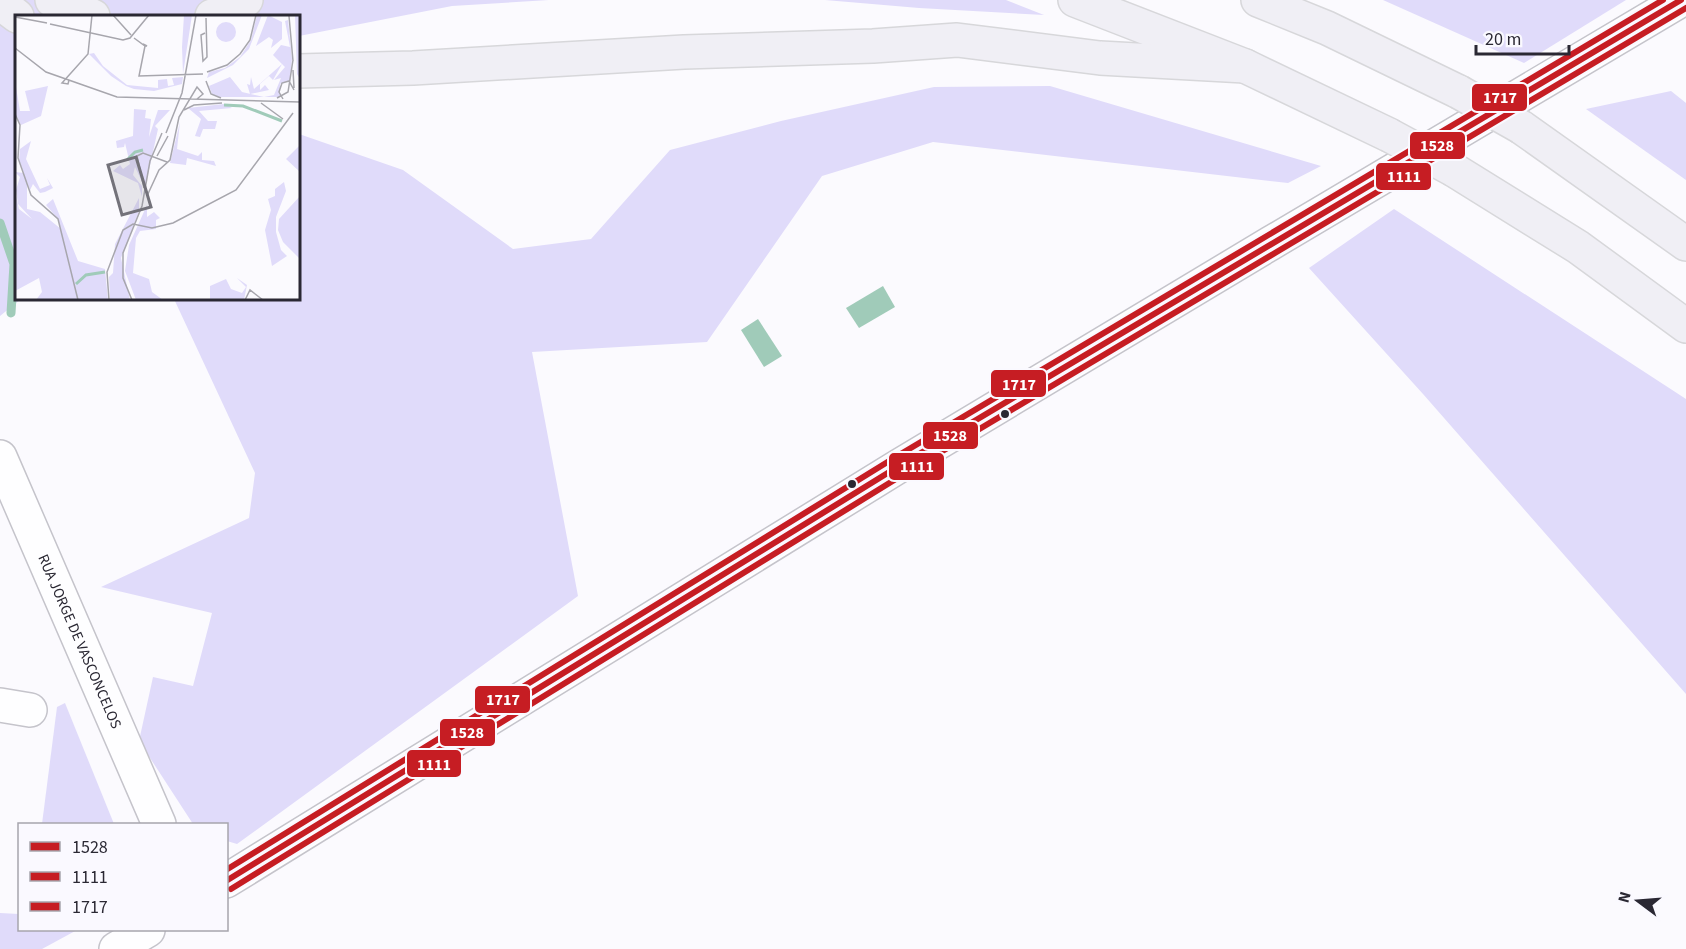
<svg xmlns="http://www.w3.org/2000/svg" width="1686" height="949" viewBox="0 0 1686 949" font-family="'Source Sans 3',sans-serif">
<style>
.green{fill:#e0dbfa}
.water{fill:#a0cbb9}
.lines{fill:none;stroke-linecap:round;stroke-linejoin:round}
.stream{stroke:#a0cbb9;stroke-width:9}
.minor-casing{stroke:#c5c4cb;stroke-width:36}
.highway-casing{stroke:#d7d7da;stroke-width:36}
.minor{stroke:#fefeff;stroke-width:33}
.highway{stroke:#f0eff5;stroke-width:33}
.highway-bridge-casing{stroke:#d7d7da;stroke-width:36;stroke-linecap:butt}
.highway-bridge{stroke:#f0eff5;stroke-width:33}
.bus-1-casing{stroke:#faf9ff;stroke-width:10}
.bus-2-casing{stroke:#faf9ff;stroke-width:10}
.bus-3-casing{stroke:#faf9ff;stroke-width:10}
.bus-1{stroke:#c61d23;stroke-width:6}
.bus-2{stroke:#c61d23;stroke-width:6}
.bus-3{stroke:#c61d23;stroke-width:6}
.bus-dot{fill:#2a2833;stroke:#faf9ff;stroke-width:2}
.labels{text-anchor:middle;stroke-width:4.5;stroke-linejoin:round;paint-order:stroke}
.street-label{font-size:15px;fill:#2a2833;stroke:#faf9ff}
.inset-river{fill:none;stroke:#a0cbb9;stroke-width:3}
.inset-road{fill:none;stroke:#a7a6ad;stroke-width:1.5}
.view{fill:#73727a;fill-opacity:0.15;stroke:#73727a;stroke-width:3}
.inset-edge{fill:none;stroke:#2a2833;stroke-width:3}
.line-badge{stroke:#faf9ff;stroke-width:2}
.badge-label{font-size:16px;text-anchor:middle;font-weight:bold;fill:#fff}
</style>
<rect width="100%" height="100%" fill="#fbfafe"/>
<g class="green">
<path d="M0,0H549L452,6L299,36L298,16H16V298L21,299L0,316Z"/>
<path d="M825,0H1006L1044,15L919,8Z"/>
<path d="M1383,0H1626L1524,63Z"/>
<path d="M1050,86L1321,166L1288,183L933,142L822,176L707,342L532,352L578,596L237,844L227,841L226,824H193L139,741L153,677L193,686L212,613L101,587L249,518L255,473L174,299L298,298L299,134L403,170L513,249L591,239L670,150L781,121L934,87Z"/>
<path d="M1671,91L1686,103V180L1586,109Z"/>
<path d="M1394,209L1686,399V694L1423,394L1309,268Z"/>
<path d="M65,703L114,824H42L57,707Z"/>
<path d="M0,913L19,914L20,930H77L42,949H0Z"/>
</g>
<g class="water">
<path d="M883,286L895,307L859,328L846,308Z"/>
<path d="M758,319L782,356L764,367L741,330Z"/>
</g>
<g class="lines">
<path class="stream" d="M0,223L14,264L11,313"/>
<defs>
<g id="minor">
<path id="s1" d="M0,457L159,824"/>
<path d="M0,705L30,710"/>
<path d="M226,881L899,466L1271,243L1681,0"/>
<path d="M116,949L148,930"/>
</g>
<g id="highway">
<path d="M52,0L93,16"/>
<path d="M1075,0L1245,66L1389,135"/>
<path d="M1258,0L1327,28L1459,92"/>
<path d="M0,3L17,16"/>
<path d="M212,16L229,12L246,0"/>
<path d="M298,71L413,68L684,52L873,46L957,40L1100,58L1245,66"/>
<path d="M1521,127L1686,244"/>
<path d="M1454,170L1578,247L1686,326"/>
</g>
</defs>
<use href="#minor" class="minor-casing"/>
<use href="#highway" class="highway-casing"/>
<use href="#minor" class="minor"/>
<use href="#highway" class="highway"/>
<defs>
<g id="highway-bridge">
<path d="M1459,92L1521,127"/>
<path d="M1389,135L1454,170"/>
</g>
</defs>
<use href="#highway-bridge" class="highway-bridge-casing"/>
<use href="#highway-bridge" class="highway-bridge"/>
<defs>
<path id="bus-1" d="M226,881L899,466L1681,0"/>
<path id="bus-2" d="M231,889L904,474L1686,8"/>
<path id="bus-3" d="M226,870L894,458L1663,0"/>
</defs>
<use href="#bus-1" class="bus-1-casing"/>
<use href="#bus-2" class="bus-2-casing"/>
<use href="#bus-3" class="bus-3-casing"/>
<use href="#bus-1" class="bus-1"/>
<use href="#bus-2" class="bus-2"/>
<use href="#bus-3" class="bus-3"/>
</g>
<g class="bus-dot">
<circle cx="1005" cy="414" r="5"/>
<circle cx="852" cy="484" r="5"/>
</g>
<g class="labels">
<g class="street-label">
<text dy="5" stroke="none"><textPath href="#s1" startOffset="201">RUA JORGE DE VASCONCELOS</textPath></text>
</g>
</g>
<g transform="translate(15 15)">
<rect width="285" height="285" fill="#fbfafe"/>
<path d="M169,0H177L168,59L167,32ZM242,0H247L234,34L218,50L192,63L194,57L210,53L225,42L236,25ZM253,0L267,7V24L256,33L258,25L254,22L241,31ZM280,0H285V64L282,59ZM273,5L277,44L275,65L265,69V82H205L197,79L194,71L215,62L227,77L249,82L259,80L266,63L259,65L270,52L258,40L266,30L275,32L270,6ZM201 17a10 10 0 1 1 20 0a10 10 0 1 1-20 0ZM79,38L88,51L112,70L143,73V65L152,64L153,71L159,70L157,63L168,62L167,69L139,76L119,74L111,71L96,61L74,39ZM267,49L258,65L254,61L245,69V75L250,70L254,75L235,79L232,69L235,70L236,62L239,74ZM0,66L5,96H15L10,76L33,71L26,101L6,110L0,98ZM209,89L217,93L184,96L193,106H202L200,114H188L185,122L180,121L186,104L173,93ZM119,94L131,95L130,103L136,104L134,122L143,95H155L140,111L143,114L130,173L120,152L118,160L127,171V182L123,168L98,156L105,150L108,154L115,149L110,128L109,132L102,133L101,126L118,121ZM165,107L162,134L183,141L187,137V145L199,146L201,151L172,143L171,150L155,148ZM16,126L11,144L25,174L35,170L32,163L38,173L30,177L25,178L18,169L15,175L4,145L5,134ZM285,130V157L271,144ZM0,157L9,158L12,163V194L25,197L46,214L43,204L31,190L38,184L63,246L90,254L93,285H21L27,277L24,263L0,276V177L4,194L17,204L3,189L1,175L5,162ZM269,167L271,176L261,202V217L266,235L272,241L257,251L250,215L256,195L253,184L260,181V174ZM285,181V244L268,227L263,215L264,204ZM124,183V196L106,243L115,285H95L94,262L98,258L100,229ZM132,190V202L139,197L145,203L141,205V214L125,216L121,223L118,258L134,264L137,277L148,285H121L110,256L114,230ZM222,263L232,270L229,285H195V271L211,264L216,274L227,278L231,272Z" fill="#e0dbfa"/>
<path class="inset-river" d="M209,90L228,91L267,106M112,145L120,137L128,135M61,269L71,260L90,257"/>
<path class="inset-road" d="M98,0L116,20M274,1L278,46M0,2L32,8M35,9L108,25L115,23L134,0M190,18L186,20L188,46L192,42L191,3M119,23L130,31H132L128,29M130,31L124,61L188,59M0,33L31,57L102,82L285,87M278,55L279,73M192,57L212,50L225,39L235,25L241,0M54,65L53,69L47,68L73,39L77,0M191,66L196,79L206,83M262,83L273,77L278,45M268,84L264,77L267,68L274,66L279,75M246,88L268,104M169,95L179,90L207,88M0,99L5,110L3,143L16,180L43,204L63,285M151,118L167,78L181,0M142,141L153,121M129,173L122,141L128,138L152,147M132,181L144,155L155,145L164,102L182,72L188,79L182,84M94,285L92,257L108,215L118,209L137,213L158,208L221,175L278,98M117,285L108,263V238L127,191L135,146L147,118M230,285L235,275L248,285"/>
<path class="view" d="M121,142L136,192L107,200L93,150Z"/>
<rect width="285" height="285" class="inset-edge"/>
</g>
<g class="line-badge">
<rect x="1471" y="83" width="57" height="29" rx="6" fill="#c61d23"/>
<rect x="1409" y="131" width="57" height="29" rx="6" fill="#c61d23"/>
<rect x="1375" y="162" width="57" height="29" rx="6" fill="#c61d23"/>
<rect x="990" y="369" width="57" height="29" rx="6" fill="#c61d23"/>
<rect x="922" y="421" width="57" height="29" rx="6" fill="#c61d23"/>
<rect x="888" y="452" width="57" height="29" rx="6" fill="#c61d23"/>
<rect x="474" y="685" width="57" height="29" rx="6" fill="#c61d23"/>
<rect x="439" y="718" width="57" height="29" rx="6" fill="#c61d23"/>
<rect x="406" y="749" width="56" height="29" rx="6" fill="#c61d23"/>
</g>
<g class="badge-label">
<text x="1500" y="103">1717</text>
<text x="1437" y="151">1528</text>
<text x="1404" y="182">1111</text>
<text x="1019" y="390">1717</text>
<text x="950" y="441">1528</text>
<text x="917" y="472">1111</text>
<text x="503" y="705">1717</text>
<text x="467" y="738">1528</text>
<text x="434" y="770">1111</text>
</g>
<rect x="18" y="823" width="210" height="108" fill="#faf9ff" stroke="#a7a5ad" stroke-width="1.5"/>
<rect x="30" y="842" width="30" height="9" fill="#c61d23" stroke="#a7a5ad" stroke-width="1.5"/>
<text x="72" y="853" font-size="18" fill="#2a2833">1528</text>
<rect x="30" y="872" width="30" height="9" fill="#c61d23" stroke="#a7a5ad" stroke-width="1.5"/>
<text x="72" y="883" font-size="18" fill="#2a2833">1111</text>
<rect x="30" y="902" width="30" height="9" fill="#c61d23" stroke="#a7a5ad" stroke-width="1.5"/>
<text x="72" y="913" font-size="18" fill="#2a2833">1717</text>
<g transform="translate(1638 901) rotate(286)" stroke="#faf9ff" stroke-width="4.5" paint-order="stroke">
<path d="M0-4.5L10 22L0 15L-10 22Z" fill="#2a2833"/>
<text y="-9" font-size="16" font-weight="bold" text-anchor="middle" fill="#2a2833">N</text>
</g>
<path d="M1476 45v9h93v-9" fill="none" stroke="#2a2833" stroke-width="3"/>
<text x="1485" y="45" font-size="18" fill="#2a2833" stroke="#faf9ff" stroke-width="4.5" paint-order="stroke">20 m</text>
</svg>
